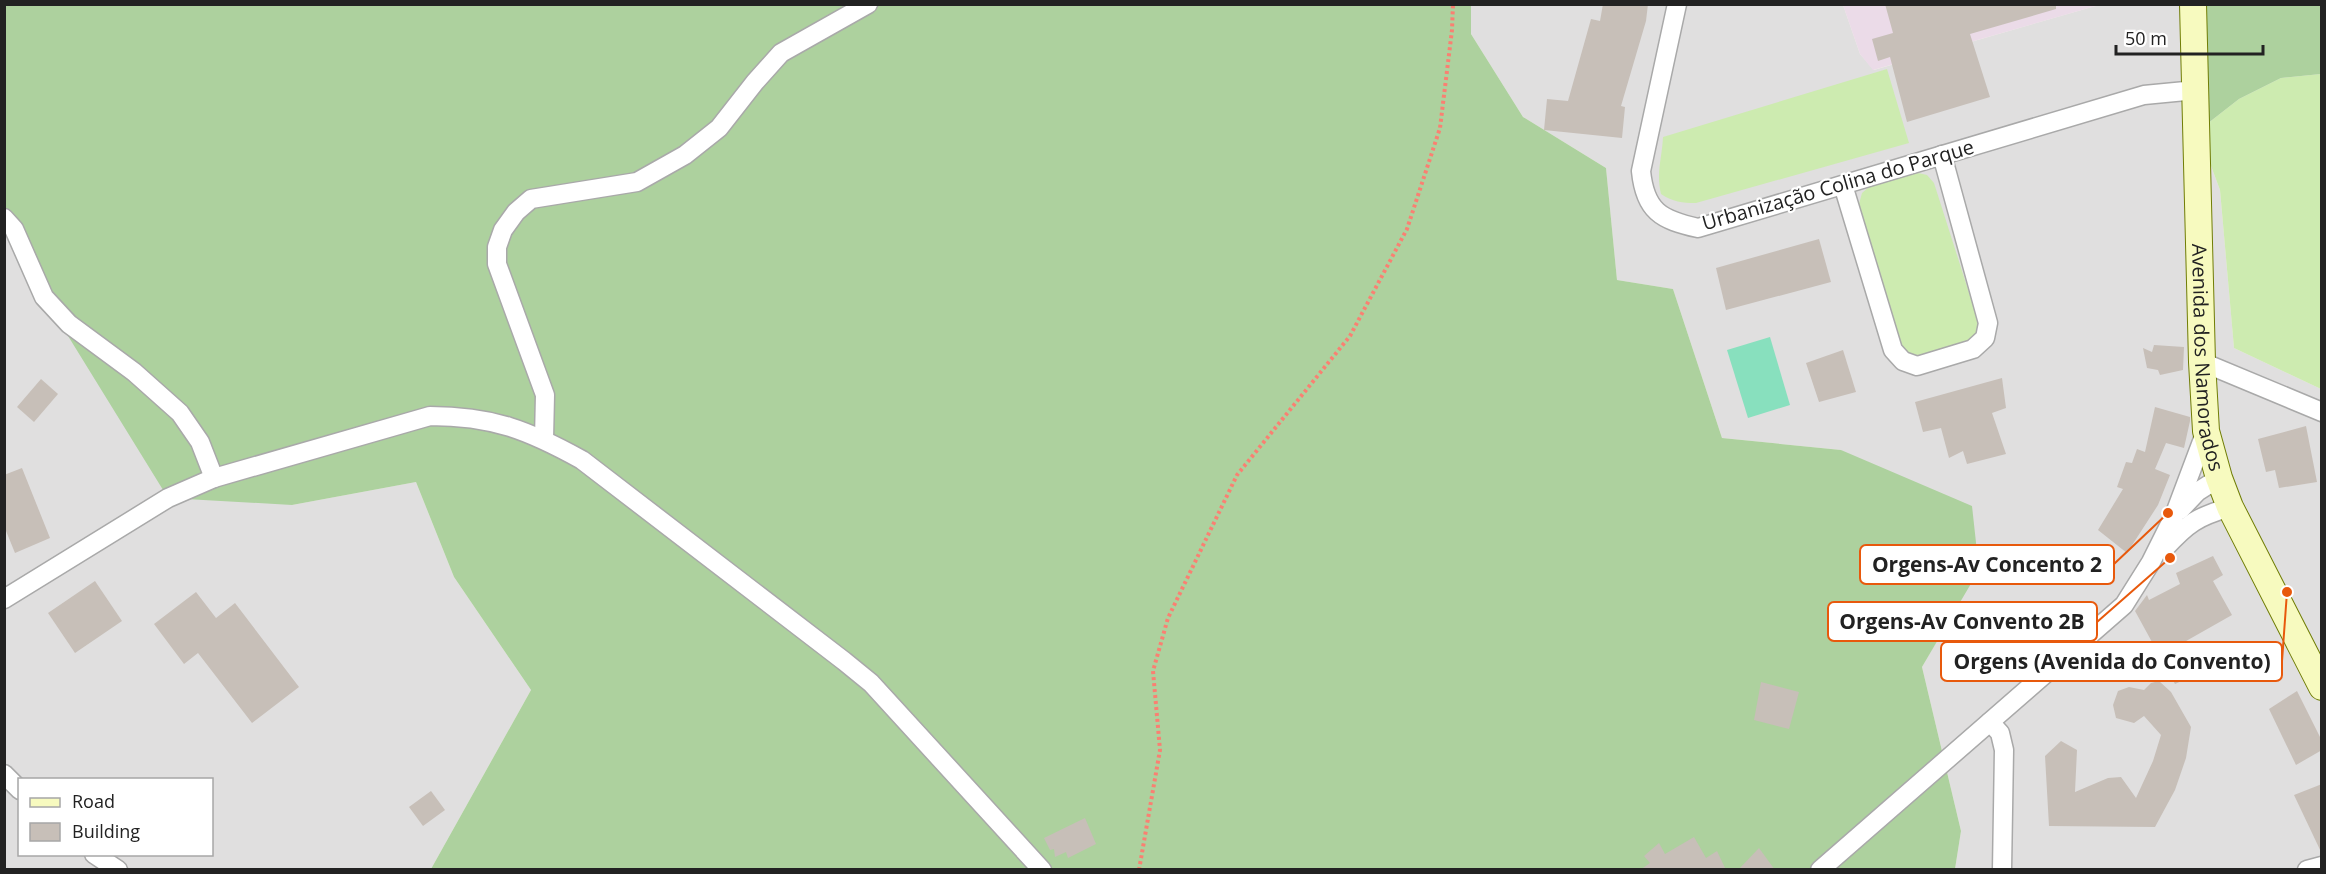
<svg xmlns="http://www.w3.org/2000/svg" width="2326" height="874" viewBox="0 0 2326 874" font-family="'Open Sans',sans-serif">
<style>
.residential{fill:#e0dfdf;fill-rule:evenodd}
.industrial{fill:#ebdbe8}
.grass{fill:#cdebb0}
.forest{fill:#add19e}
.pitch{fill:#88e0be}
.building{fill:#c7bfb8}
.lines{fill:none;stroke-linecap:round;stroke-linejoin:round}
.street-casing{stroke:#a9a9a9;stroke-width:21}
.secondary-casing{stroke:#707d05;stroke-width:28}
.path{stroke:#fa8072;stroke-width:4;stroke-dasharray:3 3;stroke-linecap:butt}
.street{stroke:#fff;stroke-width:18}
.secondary{stroke:#f7fabf;stroke-width:26}
.labels{text-anchor:middle;stroke-width:4.5;stroke-linejoin:round;paint-order:stroke}
.street-label{font-size:20px;fill:#222;stroke:#fff}
.leader{fill:none;stroke:#e8590c;stroke-width:2}
.callout-dot{fill:#e8590c;stroke:#fff;stroke-width:2}
.callout{fill:#fff;stroke:#e8590c;stroke-width:2}
.callout-label{font-size:21px;text-anchor:middle;font-weight:bold;fill:#222}
</style>
<rect width="100%" height="100%" fill="#f2efe9"/>
<g class="residential">
<path d="M1471,5H1843L1860,54L1874,70L2099,5H2181L2198,131L2220,190L2234,348L2321,389V869H1955L1961,831L1922,667L1978,570L1841,450L1722,438L1673,289L1617,280L1606,168L1523,117L1471,34Z"/>
<path d="M4,218L292,505L416,482L454,577L531,690L431,869H5ZM20,780H212V854H20Z"/>
</g>
<path class="industrial" d="M1843,5H2099L1873,70L1860,54Z"/>
<g class="grass">
<path d="M1887,69L1909,143L1696,203C1682,203 1673,202 1661,194C1656,173 1662,158 1663,137Z"/>
<path d="M2321,74V389L2234,348L2220,190L2198,131L2239,99L2281,78Z"/>
<path d="M1918,173L1927,175L1934,183L1978,321L1977,334C1966,344 1933,355 1918,355C1911,355 1907,352 1901,348L1859,204L1862,193L1869,187Z"/>
</g>
<g class="forest">
<path d="M4,5H1471V34L1523,117L1606,168L1617,280L1673,289L1722,438L1841,450L1972,506L1979,570L1922,667L1961,831L1955,869H431L531,690L454,577L416,482L292,505L168,498L44,297L5,224Z"/>
<path d="M2193,5H2321V74L2281,78L2239,99L2198,131Z"/>
</g>
<path class="pitch" d="M1770,337L1790,405L1748,418L1727,350Z"/>
<g class="building">
<path d="M1603,4H1648L1646,21L1621,106L1625,107L1622,138L1544,130L1547,99L1568,101L1591,19L1600,21Z"/>
<path d="M1885,4H2056V9L1970,34L1990,97L1907,122L1890,57L1878,61L1872,39L1893,33Z"/>
<path d="M1819,239L1831,282L1726,310L1716,268Z"/>
<path d="M2154,345L2184,347L2183,370L2160,375L2158,370L2147,368L2143,348L2152,352Z"/>
<path d="M1843,350L1856,392L1819,402L1806,363Z"/>
<path d="M2002,378L2006,408L1992,413L2006,454L1967,464L1963,451L1949,458L1941,428L1923,432L1915,402Z"/>
<path d="M41,379L58,394L34,422L17,407Z"/>
<path d="M2155,407L2190,417V421L2184,448L2166,443L2155,469L2170,475L2158,505L2127,553L2098,530L2123,489L2117,487L2126,462L2132,463L2137,449L2145,452Z"/>
<path d="M2306,426L2317,482L2279,488L2275,470L2266,472L2258,439Z"/>
<path d="M22,468L50,538L15,553L4,526V475Z"/>
<path d="M2213,556L2223,575L2213,581L2232,615L2172,649L2186,679L2175,684L2135,611L2147,595L2149,600L2180,584L2176,573Z"/>
<path d="M95,581L122,621L75,653L48,613Z"/>
<path d="M196,592L216,618L235,603L299,687L252,723L198,653L184,664L154,624Z"/>
<path d="M2159,681L2171,692L2191,727L2186,758L2175,790L2155,827L2049,826L2045,756L2061,741L2077,750L2075,792L2108,778L2121,777L2136,798L2153,761L2161,735L2144,716L2134,723L2116,718L2113,705L2118,691L2129,687L2144,690L2151,683Z"/>
<path d="M1761,682L1799,692L1789,729L1754,720Z"/>
<path d="M2297,691L2322,741V750L2296,765L2269,709Z"/>
<path d="M2322,784V854L2294,795Z"/>
<path d="M431,791L445,810L423,826L409,807Z"/>
<path d="M1085,818L1096,844L1068,858L1066,852L1055,857L1054,849L1050,850L1044,838Z"/>
<path d="M1694,837L1706,858L1717,851L1726,870H1640L1650,863L1644,856L1659,843L1665,854Z"/>
<path d="M1759,848L1775,870H1738Z"/>
</g>
<g class="lines">
<defs>
<g id="street">
<path d="M1677,4L1641,171C1645,211 1661,220 1698,228L2144,95L2196,90"/>
<path d="M1843,185L1893,350L1903,361L1917,366L1973,349L1985,338L1988,323L1942,155"/>
<path d="M4,218L14,229L44,297L69,324L134,372L180,413L200,442L214,478"/>
<path d="M2202,362L2322,412"/>
<path d="M544,439L545,395L497,264V247L503,230L516,212L531,199L637,182L685,155L719,128L755,82L781,53L868,4"/>
<path d="M2180,510L2197,492L2219,478"/>
<path d="M2165,548C2188,523 2197,517 2230,507"/>
<path d="M4,599L168,498L214,478L430,416C492,416 528,430 582,460L844,661L871,683L1042,870"/>
<path d="M1990,722L2000,733L2004,750L2002,870"/>
<path d="M4,774L20,790"/>
<path d="M94,854L118,870"/>
<path d="M1820,870L2124,605L2151,562L2174,516L2206,431"/>
<path d="M2307,870L2322,866"/>
</g>
<g id="secondary">
<path id="s1" d="M2193,4L2202,362L2206,431L2219,478L2230,507L2322,687"/>
</g>
</defs>
<use href="#street" class="street-casing"/>
<use href="#secondary" class="secondary-casing"/>
<path class="path" d="M1139,870L1160,750L1153,671L1168,618L1237,475L1350,336L1407,229L1440,128L1452,30L1453,4"/>
<use href="#street" class="street"/>
<use href="#secondary" class="secondary"/>
</g>
<g class="labels">
<g class="street-label">
<text transform="translate(1838 185) rotate(-16)" y="7">Urbanização Colina do Parque</text>
<text dy="7" stroke="none"><textPath href="#s1" startOffset="354">Avenida dos Namorados</textPath></text>
</g>
</g>
<path class="leader" d="M2168 513L2114 564M2170 558L2097 622M2287 592L2282 661"/>
<g class="callout-dot">
<circle cx="2168" cy="513" r="6"/>
<circle cx="2170" cy="558" r="6"/>
<circle cx="2287" cy="592" r="6"/>
</g>
<g class="callout">
<rect x="1860" y="545" width="254" height="39" rx="6"/>
<rect x="1828" y="602" width="269" height="39" rx="6"/>
<rect x="1941" y="642" width="341" height="39" rx="6"/>
</g>
<g class="callout-label">
<text x="1987" y="572">Orgens-Av Concento 2</text>
<text x="1962" y="629">Orgens-Av Convento 2B</text>
<text x="2112" y="669">Orgens (Avenida do Convento)</text>
</g>
<rect width="2326" height="874" fill="none" stroke="#222222" stroke-width="12"/>
<rect x="18" y="778" width="195" height="78" fill="#ffffff" stroke="#a7a7a7" stroke-width="1.5"/>
<rect x="30" y="798" width="30" height="9" fill="#f7fabf" stroke="#a7a7a7" stroke-width="1.5"/>
<text x="72" y="808" font-size="18" fill="#222222">Road</text>
<rect x="30" y="823" width="30" height="18" fill="#c7bfb8" stroke="#a7a7a7" stroke-width="1.5"/>
<text x="72" y="838" font-size="18" fill="#222222">Building</text>
<path d="M2116 45v9h147v-9" fill="none" stroke="#222222" stroke-width="3"/>
<text x="2125" y="45" font-size="18" fill="#222222" stroke="#ffffff" stroke-width="4.5" paint-order="stroke">50 m</text>
</svg>
